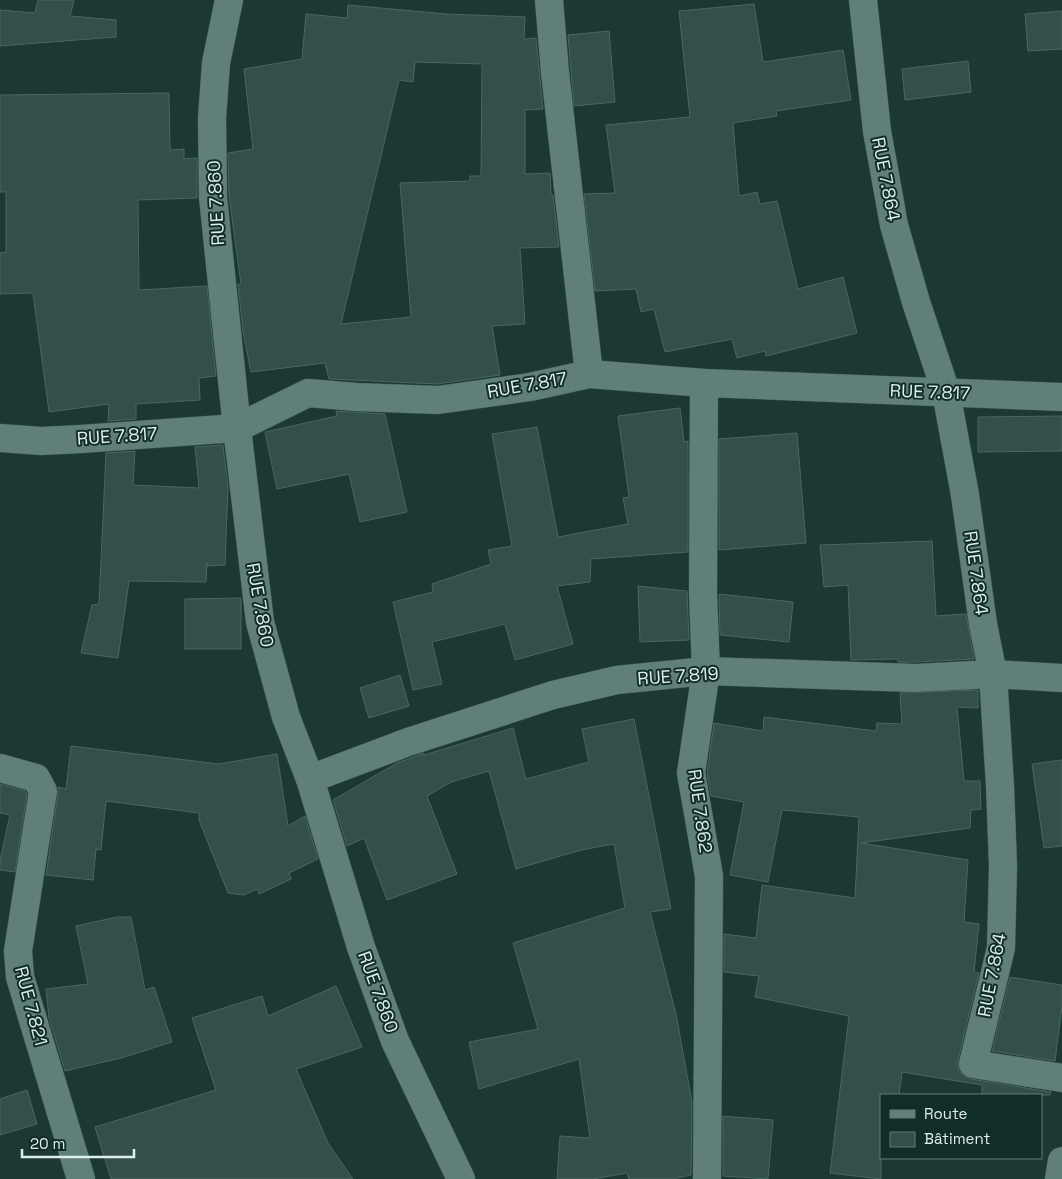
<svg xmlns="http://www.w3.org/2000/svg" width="1062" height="1179" viewBox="0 0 1062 1179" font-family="'Space Grotesk',sans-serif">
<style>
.building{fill:#324f4c;stroke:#486662;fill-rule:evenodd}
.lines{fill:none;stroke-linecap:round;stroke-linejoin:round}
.minor-casing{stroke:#3b5552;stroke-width:29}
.minor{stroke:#607e7a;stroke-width:28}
.labels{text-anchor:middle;stroke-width:4;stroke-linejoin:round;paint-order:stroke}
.street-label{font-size:18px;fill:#deeeec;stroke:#102d2a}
</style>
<rect width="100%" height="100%" fill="#1b3834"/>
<g class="building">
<path d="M38,0H74L70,16L116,20V37L0,46V10L35,13Z"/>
<path d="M754,4L763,62L843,50L851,100L776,111L777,116L733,123L739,196L757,192L760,204L777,201L798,289L843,277L857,333L766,356L765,351L737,358L732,339L665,352L654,309L641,312L636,289L595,291L584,194L615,193L606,125L690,117L679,11Z"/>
<path d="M348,5L446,14L525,17L524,39L536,38L543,109L525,110V174L550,173L551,195H553L559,247L520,248L525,324L492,326L500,375L437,384L329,379L325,363L251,372L243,332L238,284H241L229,196L228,153L253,149L244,69L302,59L306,14L347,18ZM415,62L482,64L481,176H470V181L400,183L411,317L341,324L399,80L413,82Z"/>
<path d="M1062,11V49L1028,51L1025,14Z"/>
<path d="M609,31L615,102L574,106L568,35Z"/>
<path d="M968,61L971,92L905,100L902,69Z"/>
<path d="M169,93L170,150L184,149V159L197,158V198L138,200L139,290L207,286L216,376L199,378L200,400L136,404V419L108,421L109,404L49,412L33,293L0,294V253L6,252V192H0V95Z"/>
<path d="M680,408L684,442L688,441V552L591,559L590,582L557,586L573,644L515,660L505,624L432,642L442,684L413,690L393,602L433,592L432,584L491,564L488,550L512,546L492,434L537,427L558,537L628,524L623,498L629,497L618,416Z"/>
<path d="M336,411L385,414L407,512L360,522L349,474L277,489L265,432L337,416Z"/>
<path d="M1062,416V451L978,452V417Z"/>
<path d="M797,433L806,543L719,550V439Z"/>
<path d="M223,445L228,488L225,565L207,566V563L206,582L129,581L118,658L81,653L92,605L99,604L106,453L135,451L133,485L199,488L195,447Z"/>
<path d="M932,541L936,616L966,614L974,659L915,662H898V659L851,660L848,585L824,587L820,545Z"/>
<path d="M638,586L687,591L689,640L640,642Z"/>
<path d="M719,594L793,602L789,642L720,635Z"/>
<path d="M241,598V649H185V599Z"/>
<path d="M400,675L409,706L369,718L360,688Z"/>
<path d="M978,690V708L957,707L964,781H980L981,809L971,810L970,828L861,843L968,860L964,922L979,924L974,972L979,973L958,1060V1069L963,1076L971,1079L1051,1092L1050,1095H982V1085L902,1072L899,1095H881V1179L830,1173L849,1016L755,997L759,976L724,972V934L756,938L762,885L855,898L859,817L782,810L768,882L730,875L744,802L711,796L707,773L714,723L763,731L764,717L876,731L877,723L902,724L900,693Z"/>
<path d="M634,719L671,909L650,912L676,1014L692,1102L691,1175L673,1179H629L627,1173L593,1179H557L560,1136L590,1138L579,1059L479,1089L469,1042L538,1029L513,943L625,908L614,844L581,850L516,869L489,771L451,782L427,796L457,874L387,900L364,838L347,846L333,800L397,763L424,753V755L513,728L526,779L589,762L582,729Z"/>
<path d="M71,746L219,764L277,754L288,826L305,816L318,859L289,873L291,879L259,894L257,889L244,895L228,893L199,820V813L106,801L101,850L96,849L93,880L46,875L58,793V787L66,789Z"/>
<path d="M1062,760V846L1044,848L1032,764Z"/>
<path d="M0,784L25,791L27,794L15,872L0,870V860L10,815L0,813Z"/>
<path d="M117,917H131L145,990L154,987L172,1042L121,1058L65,1071L49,1018L46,989L88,984L76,926Z"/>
<path d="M1010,977L1062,985V1006L1055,1061L992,1051Z"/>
<path d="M336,986L362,1047L296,1069L328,1143L353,1179H111L95,1127L216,1090L192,1018L262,996L268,1016Z"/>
<path d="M27,1090L37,1124L0,1135V1099Z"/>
<path d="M723,1116L773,1120L768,1179L723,1176Z"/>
</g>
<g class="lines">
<defs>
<g id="minor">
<path d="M229,0L216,63L212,118L213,197L237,428L260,622L286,717L310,779L361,947L395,1041L461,1179"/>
<path d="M549,0L555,72L589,374"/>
<path d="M863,0L877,131L894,225L916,302L946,392L965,495L983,624L993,674L1000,786L1003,866L1001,948L973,1064L1062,1078"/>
<path d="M704,383L703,594L706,671L691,773L709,876L707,1179"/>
<path d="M0,438L41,441L81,439L237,428L308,393L356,397L438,400L530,387L589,374L704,383L1062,397"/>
<path d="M0,768L36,778L43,791L18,951L20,977L81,1179"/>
<path d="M310,779L408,742L553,695L617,680L706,671L915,678L993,674L1062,678"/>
<path d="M1059,1179L1062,1161"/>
</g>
</defs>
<use href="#minor" class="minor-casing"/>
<use href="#minor" class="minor"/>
</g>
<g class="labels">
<g class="street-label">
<text transform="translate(886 179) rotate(79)" y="6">RUE 7.864</text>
<text transform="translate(216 203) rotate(-93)" y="6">RUE 7.860</text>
<text transform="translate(527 385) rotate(-10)" y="6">RUE 7.817</text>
<text transform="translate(930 392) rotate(2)" y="6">RUE 7.817</text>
<text transform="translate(117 436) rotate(-4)" y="6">RUE 7.817</text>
<text transform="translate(976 573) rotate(82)" y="6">RUE 7.864</text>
<text transform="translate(260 605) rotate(80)" y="6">RUE 7.860</text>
<text transform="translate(678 676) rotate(-4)" y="6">RUE 7.819</text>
<text transform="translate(700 811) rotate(82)" y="6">RUE 7.862</text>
<text transform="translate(992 975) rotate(-79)" y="6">RUE 7.864</text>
<text transform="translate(378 992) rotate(70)" y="6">RUE 7.860</text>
<text transform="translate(31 1006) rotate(75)" y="6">RUE 7.821</text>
</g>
</g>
<rect x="880" y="1094" width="162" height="65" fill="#102d2a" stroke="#627a78"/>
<rect x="890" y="1110" width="25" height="8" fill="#607e7a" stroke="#627a78"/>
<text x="924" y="1119" font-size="15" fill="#deeeec">Route</text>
<rect x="890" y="1132" width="25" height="15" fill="#324f4c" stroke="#627a78"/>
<text x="924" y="1144" font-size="15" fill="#deeeec">Bâtiment</text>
<path d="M22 1149v8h112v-8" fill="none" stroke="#deeeec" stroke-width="2.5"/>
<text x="30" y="1149" font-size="15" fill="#deeeec" stroke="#102d2a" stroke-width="4" paint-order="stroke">20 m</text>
</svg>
